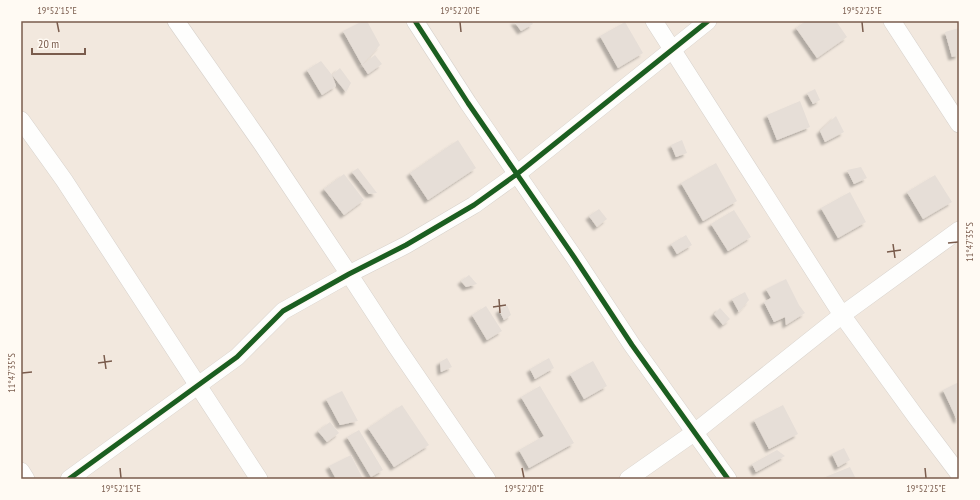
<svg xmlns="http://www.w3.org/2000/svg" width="980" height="500" viewBox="0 0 980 500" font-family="'PT Sans Narrow',sans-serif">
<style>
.residential{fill:#f2e8de}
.building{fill:#e6ded7;filter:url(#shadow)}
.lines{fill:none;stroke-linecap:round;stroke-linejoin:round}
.street-casing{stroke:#d7d1cb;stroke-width:18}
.street{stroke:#fefefd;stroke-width:17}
.cycleway-casing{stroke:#fffaf3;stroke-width:8}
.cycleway{stroke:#1b5e20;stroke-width:5}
.ticks{fill:none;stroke:#7a5c4d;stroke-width:1.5}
.neatline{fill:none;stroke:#7a5c4d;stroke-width:1.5}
.ticks-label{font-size:10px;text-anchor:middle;fill:#7a5c4d}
</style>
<defs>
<filter id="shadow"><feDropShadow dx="-3.5" dy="3.5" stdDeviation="1" flood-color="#0004"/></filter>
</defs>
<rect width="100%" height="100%" fill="#f9f5f0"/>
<rect class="residential" x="21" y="21" width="938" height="458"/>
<g class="building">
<path d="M363,21H367L380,45L362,65L375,55L382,64L368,74L362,65L343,31Z"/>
<path d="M514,21H531L533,24L521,31Z"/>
<path d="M806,21H836L847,37L817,58L796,28Z"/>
<path d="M625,22L643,53L618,68L600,36Z"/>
<path d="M959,28V46L958,47L959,55L952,57L945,32Z"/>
<path d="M321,61L332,75L336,86L322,95L307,70Z"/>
<path d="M340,68L351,83L346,92L332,75Z"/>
<path d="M815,89L820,100L813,104L807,93Z"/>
<path d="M800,101L810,127L777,140L767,115Z"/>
<path d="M836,116L844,132L825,142L820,131Z"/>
<path d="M458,140L476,168L428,200L410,173Z"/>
<path d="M682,140L687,153L676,157L671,145Z"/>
<path d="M716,163L737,201L703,221L681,183Z"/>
<path d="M861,167L867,178L854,184L847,170Z"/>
<path d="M358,168L377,193L369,194L352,172Z"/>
<path d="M344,174L364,200L344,215L324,189Z"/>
<path d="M935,175L952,202L923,219L907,192Z"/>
<path d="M850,192L866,222L838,238L821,208Z"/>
<path d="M599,209L607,219L597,227L589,216Z"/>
<path d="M734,210L751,237L728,251L711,224Z"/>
<path d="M686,235L692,245L677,254L671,244Z"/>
<path d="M469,275L477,284L466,287L461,281Z"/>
<path d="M786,279L799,305L805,313L786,325L785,317L774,322L764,302L771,298L766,289Z"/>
<path d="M745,292L749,300L739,312L732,299Z"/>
<path d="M507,305L511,315L504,320L499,310Z"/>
<path d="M486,306L502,331L487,340L472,315Z"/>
<path d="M720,308L730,319L723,325L714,314Z"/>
<path d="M447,358L452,367L441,372L440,362Z"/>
<path d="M549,358L554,368L535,379L530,369Z"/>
<path d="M593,361L607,386L584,399L570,374Z"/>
<path d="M959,382V419L957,420L943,390Z"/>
<path d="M540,386L574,443L529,468L519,450L544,436L521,397Z"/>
<path d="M342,391L358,421L340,425L326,399Z"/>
<path d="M402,405L429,445L394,467L368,428Z"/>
<path d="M783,405L798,434L769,449L754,420Z"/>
<path d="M330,422L339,433L327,442L318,431Z"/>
<path d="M359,430L383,470L371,477L347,437Z"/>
<path d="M844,448L850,460L838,467L832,454Z"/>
<path d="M777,450L785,456L756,472L752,464Z"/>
<path d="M351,455L363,479H336L329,466Z"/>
<path d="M850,467L856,479H824L823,478Z"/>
</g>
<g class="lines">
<defs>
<g id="street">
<path d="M176,21L262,144L349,274L396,346L487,479"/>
<path d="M415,21L468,103L574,257L632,345L728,479"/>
<path d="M654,21L842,315L916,417L959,474"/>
<path d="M892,21L959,124"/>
<path d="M21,120L64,180L259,479"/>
<path d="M21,471L26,479"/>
<path d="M69,479L237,357L283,311L349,274L406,245L474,205L517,174L708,21"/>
<path d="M628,479L695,432L842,315L959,230"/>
</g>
</defs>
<use href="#street" class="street-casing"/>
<use href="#street" class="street"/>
<defs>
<g id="cycleway">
<path d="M415,21L468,103L574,257L632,345L728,479"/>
<path d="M69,479L237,357L283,311L349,274L406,245L474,205L517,174L708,21"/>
</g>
</defs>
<use href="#cycleway" class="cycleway-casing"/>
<use href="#cycleway" class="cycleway"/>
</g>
<path class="ticks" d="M57,22L59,32M460,22L461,32M862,22L863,32M948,243L958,242M893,244L895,258M887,252L901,250M499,299L500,313M493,307L506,305M104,355L106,369M98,363L112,361M22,373L32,372M120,468L121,478M522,468L524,478M925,468L926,478"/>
<rect width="980" height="500" fill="none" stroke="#fffaf3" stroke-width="44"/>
<path d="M32 48v6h53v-6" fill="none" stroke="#7a5c4d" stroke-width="2"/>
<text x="38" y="48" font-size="12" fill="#7a5c4d" stroke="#fffaf3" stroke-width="3" paint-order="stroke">20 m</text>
<rect x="22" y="22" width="936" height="456" class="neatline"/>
<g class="ticks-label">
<text x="57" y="14">19°52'15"E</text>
<text x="460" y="14">19°52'20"E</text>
<text x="862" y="14">19°52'25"E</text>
<text transform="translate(969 242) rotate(-90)" y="4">11°47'35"S</text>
<text transform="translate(11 373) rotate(-90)" y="4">11°47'35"S</text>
<text x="121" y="492">19°52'15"E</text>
<text x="524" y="492">19°52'20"E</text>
<text x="926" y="492">19°52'25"E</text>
</g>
</svg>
